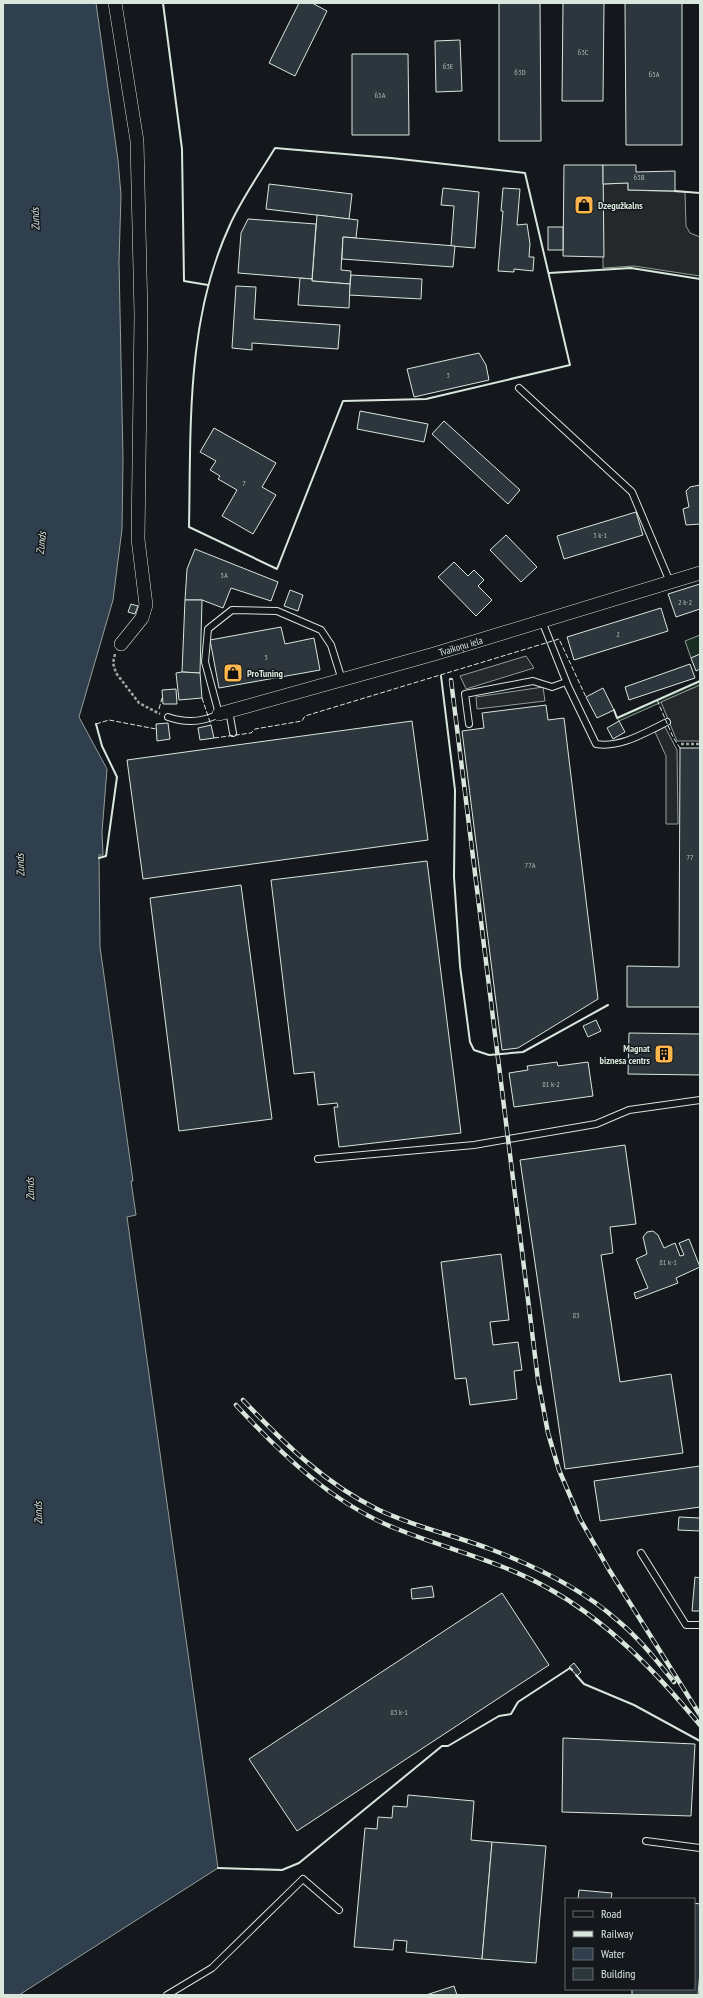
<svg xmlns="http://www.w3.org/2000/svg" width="703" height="1998" viewBox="0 0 703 1998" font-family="'PT Sans Narrow',sans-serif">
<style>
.green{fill:#1a2d24;stroke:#939e99}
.parking{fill:#24282b;stroke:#939e99}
.water{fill:#2f3f4d;stroke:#939e99}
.building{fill:#2c363c;stroke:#d8e6dc}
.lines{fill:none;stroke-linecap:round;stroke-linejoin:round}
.lane-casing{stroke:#d8e6dc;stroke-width:8}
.street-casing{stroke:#d8e6dc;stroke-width:14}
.path{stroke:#9da8a2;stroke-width:2.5;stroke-dasharray:3 2;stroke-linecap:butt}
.lane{stroke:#14181c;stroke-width:6}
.street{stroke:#14181c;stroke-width:13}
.rail-casing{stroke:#d8e6dc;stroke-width:4.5}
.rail{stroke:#14181c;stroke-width:3;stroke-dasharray:9;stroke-linecap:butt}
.fence{stroke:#d8e6dc;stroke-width:1;stroke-dasharray:5 2;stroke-linecap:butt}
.wall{stroke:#d8e6dc;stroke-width:2}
.labels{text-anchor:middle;stroke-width:3;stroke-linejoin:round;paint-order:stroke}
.number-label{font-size:8px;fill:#adbab4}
.poi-label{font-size:10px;font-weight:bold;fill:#d8e6dc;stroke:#14181c;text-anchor:start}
.street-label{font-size:10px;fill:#d8e6dc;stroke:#14181c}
.water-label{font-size:11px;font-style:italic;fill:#d8e6dc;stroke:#14181c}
</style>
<rect width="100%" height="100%" fill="#14181c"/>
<g class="green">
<path d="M700,635V654L691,658L685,641Z"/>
<path d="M700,681V685L619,721L617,718Z"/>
</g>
<g class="parking">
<path d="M628,183V190L685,192L686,226L690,233L700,237V276L634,266L603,268V184Z"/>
<path d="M526,656L534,668L466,689L460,676Z"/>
<path d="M700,685V741H677L661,702Z"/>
<path d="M543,687L545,701L477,709L476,697Z"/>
<path d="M665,727L677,750L678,824H666V756L655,732Z"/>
</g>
<path class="water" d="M3,3H96L118,160L121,195L119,262L123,459L122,529L113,600L79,717L107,769L102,832L103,855H99L100,947L133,1181H131L136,1215L127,1217L218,1868L19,1995H3Z"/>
<g class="building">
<path d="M299,3H312L327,11L295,76L269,63Z"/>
<path d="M499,3H540L541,141H499Z"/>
<path d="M563,3H604L603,101H562Z"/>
<path d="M625,3H682V145H626Z"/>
<path d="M460,40L462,91L436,92L435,41Z"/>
<path d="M352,54H408L409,135H352Z"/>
<path d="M564,165H603L604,257L563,256Z"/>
<path d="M603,165H636V172L675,171V191L628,190V183L603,184Z"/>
<path d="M269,184L352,194L349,219L266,209Z"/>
<path d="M443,188L479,192L475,248L451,246L454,206L441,205Z"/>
<path d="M503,188L520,189L517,225L527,224L530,244L529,257H534L533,271L514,269V272L498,271L503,211H501Z"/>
<path d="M317,215L358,220L356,238L343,237L341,270L351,271L350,284L312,281Z"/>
<path d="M248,219L316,224L312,279L238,273L241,233Z"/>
<rect x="548" y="227" width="15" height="23"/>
<path d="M343,237L455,246L453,267L342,259Z"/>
<path d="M351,275L422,279L421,299L349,295Z"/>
<path d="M300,278L312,279V281L350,284L349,308L298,305Z"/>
<path d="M236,286L256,287L254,319L340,325L338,349L252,343V350L232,348Z"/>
<path d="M479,353L486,365L489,380L414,397L407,369Z"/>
<path d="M360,411L428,424L424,442L357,429Z"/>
<path d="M444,421L520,490L508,504L432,434Z"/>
<path d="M214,428L276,463L262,487L276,495L253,534L222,516L237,490L218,479L220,476L210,470L216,461L200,452Z"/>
<path d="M700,485V524L686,525L683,509L689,507L686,491L690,487Z"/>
<path d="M636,512L643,535L564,559L557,536Z"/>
<path d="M506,535L537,567L521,582L490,550Z"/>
<path d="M195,549L278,582L271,601L231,588L223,608L202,600H185L187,569Z"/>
<path d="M454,562L468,576L474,570L484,580L478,586L492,600L476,616L438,577Z"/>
<path d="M700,584V609L676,617L668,594Z"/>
<path d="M290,590L303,595L298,611L284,606Z"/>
<path d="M185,600H202L200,673L182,672Z"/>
<path d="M131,604L138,606L135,614L128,612Z"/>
<path d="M661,608L668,631L574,660L567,637Z"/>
<path d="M281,627L285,644L314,638L320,670L219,688L210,640Z"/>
<path d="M700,654V669L696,671L691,658Z"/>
<path d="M690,664L695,678L629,700L625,687Z"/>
<path d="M182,672L200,673L202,698L179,700L176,673Z"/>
<path d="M603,688L614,710L597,718L586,697Z"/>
<path d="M176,689L177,704H163L162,690Z"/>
<path d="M546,705L548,720L564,718L598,999L518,1048L502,1050L462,731L484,728L482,713Z"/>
<path d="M412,721L428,840L143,879L127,760Z"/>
<path d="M619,721L625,732L613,739L607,728Z"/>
<path d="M168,723L170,739L157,741L156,724Z"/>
<path d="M211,725L214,738L200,740L198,728Z"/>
<path d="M680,748H700V1007H627V966L679,967Z"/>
<path d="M427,861L461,1133L339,1147L334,1107H338L337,1103L318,1105L314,1072L294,1074L271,880Z"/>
<path d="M241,885L272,1119L179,1131L150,898Z"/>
<path d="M596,1020L601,1031L588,1037L583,1026Z"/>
<path d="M629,1033L700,1034V1075L628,1074Z"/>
<path d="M557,1062L558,1066L588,1062L593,1096L514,1107L509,1073L528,1070L527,1066Z"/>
<path d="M625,1145L636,1224L610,1227L613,1253L601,1255L620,1382L671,1374L683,1453L565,1469L520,1160Z"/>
<path d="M653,1231L658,1235L664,1248L675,1243L680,1256L684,1255L679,1243L689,1239L700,1267L676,1278L678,1283L636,1299L634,1293L648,1288L636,1259L647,1254L643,1237L647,1232Z"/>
<path d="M501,1254L509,1320L490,1322L493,1345L518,1342L522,1370L514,1371L517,1399L470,1405L466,1378L455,1379L441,1262Z"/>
<path d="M700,1466V1507L600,1521L594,1481Z"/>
<path d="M679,1517L700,1518V1531L678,1530Z"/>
<path d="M695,1577L700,1578V1611H692Z"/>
<path d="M432,1586L434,1597L412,1599L411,1589Z"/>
<path d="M502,1593L549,1665L297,1831L249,1759Z"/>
<path d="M574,1663L581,1672L577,1676L569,1667Z"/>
<path d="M563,1738L695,1744L691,1816L562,1812Z"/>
<path d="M408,1795L474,1801L471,1840L492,1842L482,1959L406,1952L407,1941L394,1940L393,1950L354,1947L365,1828L377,1829L378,1817L392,1818L393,1806L407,1807Z"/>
<path d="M492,1842L546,1846L536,1963L482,1959Z"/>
<path d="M579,1890L612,1893L611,1899H578Z"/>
<path d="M694,1903L700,1904V1972L698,1995H632V1989H694Z"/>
<path d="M454,1986L457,1995H426Z"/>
</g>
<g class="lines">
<defs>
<g id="lane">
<path d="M519,388L632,492L670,582"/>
<path d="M542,621L568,686L596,744C621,748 644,733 667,722"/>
<path d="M229,711L233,733"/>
<path d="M168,717C185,723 203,722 219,714L205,662L208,629L232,610L277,611L321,630L331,645L342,680"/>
<path d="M469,724L465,694L533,681L552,687L566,682"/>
<path d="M318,1159L474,1145L596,1124L629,1110L700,1100"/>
<path d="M641,1553L686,1625H700"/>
<path d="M646,1841L700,1848"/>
<path d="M167,1995L212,1968L303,1879L339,1910"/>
</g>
<g id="street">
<path d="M115,3L137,141L141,315L138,539L146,605L142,618L121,644"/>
<path id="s1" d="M219,714L434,654L700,573"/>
</g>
</defs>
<use href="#lane" class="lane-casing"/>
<use href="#street" class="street-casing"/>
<g class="path">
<path d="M115,654L113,663L116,673L139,703L160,714"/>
<path d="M681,744H700"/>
</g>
<use href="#lane" class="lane"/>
<use href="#street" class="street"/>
<defs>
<g id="rail">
<path d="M451,680L538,1380L548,1433L559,1470L580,1519L608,1568L700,1715"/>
<path d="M243,1400C283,1442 325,1484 379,1510C415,1527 453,1535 490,1549C535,1566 581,1588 617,1620C639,1638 656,1660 674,1682"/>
<path d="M236,1405C282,1455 333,1504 397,1529C447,1549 499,1561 546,1587C608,1621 655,1671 700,1725"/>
</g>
</defs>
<use href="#rail" class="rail-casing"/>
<use href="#rail" class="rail"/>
<g class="fence">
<path d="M202,698L211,725"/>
<path d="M657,700L673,737L680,748"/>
<path d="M159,709L162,698"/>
<path d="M96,724L109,720L156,729"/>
<path d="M214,738L251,733L255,729L302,721L305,716L559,639L586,697"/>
</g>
<g class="wall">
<path d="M163,3L182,149L184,281L208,285"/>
<path d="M700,33V61"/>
<path d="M275,148L391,158L525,173L570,365L426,399L343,401L277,569L189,527C191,426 186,321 229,227C240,201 260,173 275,148Z"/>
<path d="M675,191L700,193"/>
<path d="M549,273L631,268L700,279"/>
<path d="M441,676L455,790L454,877L460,966L470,1042L474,1050L489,1055L523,1052L608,1005"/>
<path d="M614,710L617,718L700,681"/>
<path d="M96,724L102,746L117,777L106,856L99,858"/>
<path d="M576,1675L584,1684L634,1705L700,1741"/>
<path d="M218,1868L282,1870L299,1863L442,1746H448L499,1716L511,1714L518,1702L570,1668L572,1670"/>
</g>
</g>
<defs>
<symbol id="shop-square" viewBox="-11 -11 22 22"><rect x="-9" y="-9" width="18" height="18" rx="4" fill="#ffb74d" stroke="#14181c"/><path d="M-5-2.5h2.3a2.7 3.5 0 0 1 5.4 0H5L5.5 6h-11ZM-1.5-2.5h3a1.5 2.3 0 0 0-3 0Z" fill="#111"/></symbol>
<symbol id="building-square" viewBox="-11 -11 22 22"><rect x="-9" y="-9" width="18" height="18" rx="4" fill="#ffb74d" stroke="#14181c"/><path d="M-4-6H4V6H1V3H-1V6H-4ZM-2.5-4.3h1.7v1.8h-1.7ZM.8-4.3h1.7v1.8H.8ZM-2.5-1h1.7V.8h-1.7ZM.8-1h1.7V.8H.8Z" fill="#111"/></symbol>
</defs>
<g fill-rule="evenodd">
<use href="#shop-square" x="573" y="194" width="22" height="22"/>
<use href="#shop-square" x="222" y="662" width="22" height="22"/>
<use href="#building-square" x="653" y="1043" width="22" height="22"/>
</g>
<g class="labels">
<g class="number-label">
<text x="583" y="55">63C</text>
<text x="448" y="69">63E</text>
<text x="520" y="75">63D</text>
<text x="654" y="77">63A</text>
<text x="380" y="98">65A</text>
<text x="639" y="180">63B</text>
<text x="448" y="378">3</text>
<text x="244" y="486">7</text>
<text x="600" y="538">3 k-1</text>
<text x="224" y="578">5A</text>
<text x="685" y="605">2 k-2</text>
<text x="618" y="637">2</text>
<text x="266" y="660">5</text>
<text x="690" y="860">77</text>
<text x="530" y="868">77A</text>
<text x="551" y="1087">81 k-2</text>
<text x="668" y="1265">81 k-1</text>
<text x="576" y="1318">83</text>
<text x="399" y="1715">83 k-1</text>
</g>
<g class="poi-label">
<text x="598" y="209">Dzegužkalns</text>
<text x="247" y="677">ProTuning</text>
<text x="650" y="1052" text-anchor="end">Magnat<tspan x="650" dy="12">biznesa centrs</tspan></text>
</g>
<g class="street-label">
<text dy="4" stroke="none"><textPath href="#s1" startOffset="251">Tvaikoņu iela</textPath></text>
</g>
<g class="water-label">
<text transform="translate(35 219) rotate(-92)" y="4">Zunds</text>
<text transform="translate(41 543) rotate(-84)" y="4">Zunds</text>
<text transform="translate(20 865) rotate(-92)" y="4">Zunds</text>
<text transform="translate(30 1189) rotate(-91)" y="4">Zunds</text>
<text transform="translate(38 1513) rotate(-91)" y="4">Zunds</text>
</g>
</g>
<rect width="703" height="1998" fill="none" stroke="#d8e6dc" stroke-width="8"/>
<rect x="565" y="1898" width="130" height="92" fill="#14181c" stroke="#626a69"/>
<rect x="573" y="1911" width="20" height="6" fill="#14181c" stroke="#626a69"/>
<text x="601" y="1918" font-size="12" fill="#d8e6dc">Road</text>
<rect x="573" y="1931" width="20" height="6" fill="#d8e6dc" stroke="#626a69"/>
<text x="601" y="1938" font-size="12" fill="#d8e6dc">Railway</text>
<rect x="573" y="1948" width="20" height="12" fill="#2f3f4d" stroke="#626a69"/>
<text x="601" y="1958" font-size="12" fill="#d8e6dc">Water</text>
<rect x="573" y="1968" width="20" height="12" fill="#2c363c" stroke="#626a69"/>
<text x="601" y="1978" font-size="12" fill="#d8e6dc">Building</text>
</svg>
